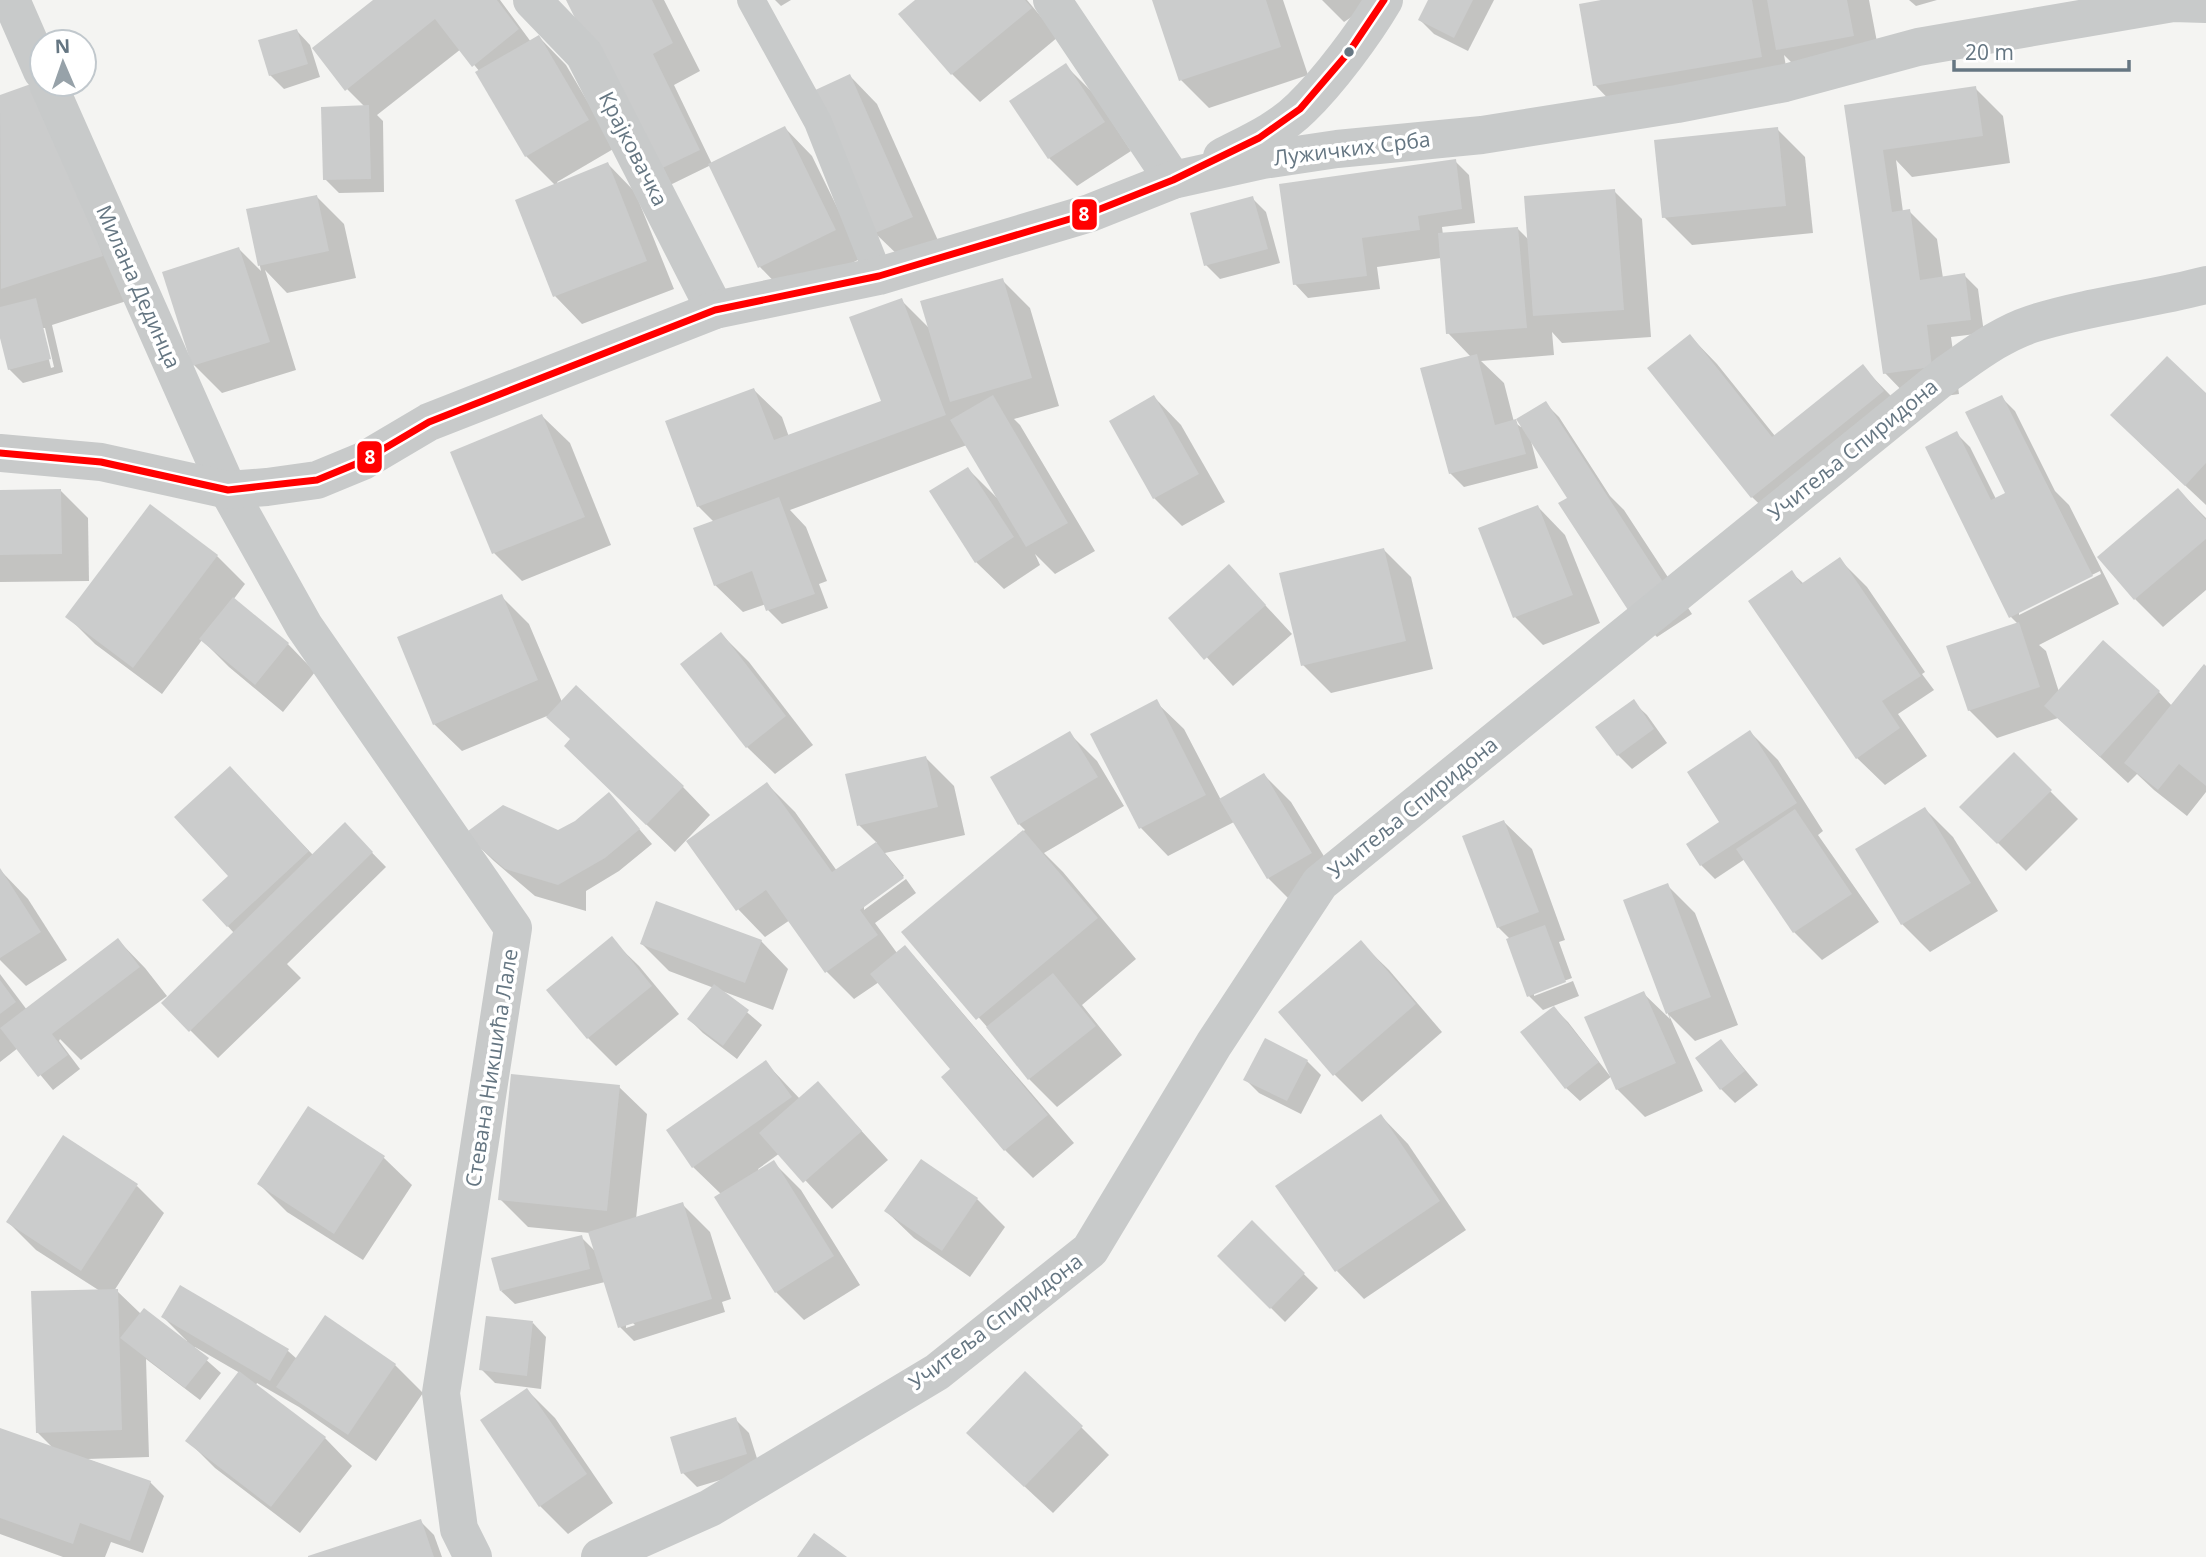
<svg xmlns="http://www.w3.org/2000/svg" width="2206" height="1557" viewBox="0 0 2206 1557" font-family="'Open Sans',sans-serif">
<style>
.shadow{fill:#0003;fill-rule:evenodd}
.building{fill:#cbcccc}
.lines{fill:none;stroke-linecap:round;stroke-linejoin:round}
.service{stroke:#c8caca;stroke-width:28}
.minor{stroke:#c8caca;stroke-width:38}
.bus-1-casing{stroke:#fff;stroke-width:12}
.bus-1{stroke:#f00;stroke-width:7}
.bus-dot{fill:#657682;stroke:#fff;stroke-width:2.5}
.labels{text-anchor:middle;stroke-width:7;stroke-linejoin:round;paint-order:stroke}
.street-label{font-size:21px;fill:#657682;stroke:#fff}
.line-badge{stroke:#fff;stroke-width:2.5}
.badge-label{font-size:19px;text-anchor:middle;font-weight:bold;fill:#fff}
</style>
<rect width="100%" height="100%" fill="#f4f4f2"/>
<g class="shadow">
<path d="M376,0H500L531,42L539,37L566,65L615,148L557,182L558,184L608,164L635,192L674,289L582,324L555,296V185L526,156L480,72L461,49L377,115L383,121L384,192L339,193L325,179L365,107L347,89Z"/>
<path d="M568,0H664L700,71L674,85L712,164L785,128L812,156L862,258L787,295L760,267L711,165L668,186Z"/>
<path d="M775,0H791L781,6Z"/>
<path d="M918,0H1027L1058,37L980,102L952,74L901,14Z"/>
<path d="M1154,0H1283L1308,75L1209,108L1181,80Z"/>
<path d="M1322,0H1377L1344,22Z"/>
<path d="M1430,0H1494L1468,51L1434,34L1420,20Z"/>
<path d="M1611,0H1869L1881,63L1806,77L1784,55L1789,84L1622,113L1595,85Z"/>
<path d="M1909,0H1937L1916,6Z"/>
<path d="M297,31L310,45L320,77L284,89L270,75Z"/>
<path d="M1065,65L1093,93L1131,151L1077,186L1049,158L1011,101Z"/>
<path d="M850,76L877,104L940,245L903,260L875,233Z"/>
<path d="M42,82L142,296L52,325L63,372L23,383L9,369L0,336V96ZM41,328H45L54,367L51,368Z"/>
<path d="M1975,88L2003,116L2010,163L1912,177L1896,160L1903,212L1909,211L1937,239L1943,278L1964,275L1978,289L1984,333L1951,337L1959,394L1912,401L1885,373L1846,107Z"/>
<path d="M1777,129L1805,157L1813,233L1692,245L1664,217Z"/>
<path d="M1455,161L1469,175L1475,223L1442,227L1443,235L1518,229L1529,240L1614,191L1642,219L1651,337L1562,343L1552,332L1554,355L1481,361L1504,383L1514,422L1521,427L1545,403L1559,417L1610,496L1624,510L1692,614L1657,637L1629,609L1569,499L1531,441L1538,468L1464,487L1450,473L1471,357L1448,333L1441,258L1377,267L1380,289L1308,298L1295,284Z"/>
<path d="M317,197L344,224L356,278L287,293L265,270L296,370L222,393L194,365L164,273L239,249L261,271L248,210Z"/>
<path d="M1252,198L1266,212L1280,263L1220,279L1206,265Z"/>
<path d="M1002,280L1030,308L1059,406L1014,419L1020,425L1095,551L1055,574L1035,554L1040,565L1004,589L976,562L968,469L997,498L967,445L790,510L806,527L827,581L819,584L828,608L782,624L768,610L766,604L743,612L715,585L714,522L698,506L754,390L782,417L789,437L883,402L901,300L930,329Z"/>
<path d="M1690,336L1717,364L1775,436L1863,367L1890,395L1911,420L1780,524L1752,497Z"/>
<path d="M2206,395V505L2140,443Z"/>
<path d="M1154,397L1181,425L1225,502L1182,526L1154,498Z"/>
<path d="M2001,397L2015,411L2055,491L2069,505L2119,604L2039,645L2046,651L2059,692H2159L2172,706L2206,668V792L2187,816L2154,790L2137,774L2128,783L2058,718L1997,738L1969,710L2018,624L2011,617L1956,433L1970,447L1996,499L2008,493ZM2100,571L2101,574L2019,615V611Z"/>
<path d="M542,416L570,443L611,545L522,581L494,553L453,453Z"/>
<path d="M60,490L88,518L89,581L0,582V491Z"/>
<path d="M2178,490L2206,518V590L2163,627L2135,599Z"/>
<path d="M150,507L217,556L245,584L233,600L288,644L315,672L283,712L229,667L202,640L162,694L95,644L68,617Z"/>
<path d="M1538,507L1565,535L1600,623L1543,645L1515,617Z"/>
<path d="M1383,549L1411,577L1433,669L1331,693L1303,665Z"/>
<path d="M1839,559L1867,587L1925,672L1922,674L1934,690L1898,714L1927,756L1885,785L1857,758L1792,573L1804,584Z"/>
<path d="M1229,566L1292,634L1233,686L1171,618Z"/>
<path d="M501,596L529,624L562,702L683,787L710,815L675,852L594,774L572,740L547,716L462,751L434,724Z"/>
<path d="M721,634L749,662L813,745L775,774L747,747Z"/>
<path d="M1156,702L1184,729L1221,800L1264,775L1291,802L1339,881L1296,906L1268,878L1234,822L1168,856L1141,828L1092,735Z"/>
<path d="M1633,702L1647,715L1667,743L1632,769L1618,755L1598,727Z"/>
<path d="M1750,732L1778,760L1823,831L1818,835L1879,922L1822,960L1794,932L1745,859L1715,879L1701,865L1719,824Z"/>
<path d="M1069,733L1097,761L1124,806L1044,853L1063,872L1136,959L1082,1005L1122,1055L1057,1107L1029,1079L995,1036L904,932L1025,830L1019,824Z"/>
<path d="M2014,755L2078,819L2026,871L1962,807Z"/>
<path d="M926,758L954,786L965,835L885,853L904,876L864,905V910L906,879L916,893L875,923L897,953L905,947L918,961L1074,1143L1033,1178L1005,1150L944,1077L952,1069L879,982L854,999L827,972L790,920L765,937L738,909L767,784L795,812L837,871L877,843L859,825Z"/>
<path d="M230,768L313,855L345,825L386,867L287,964L301,978L218,1058L163,1003L234,933L204,900L230,876Z"/>
<path d="M622,809L652,844L619,871L586,891V911L535,896L494,861L466,834L558,832Z"/>
<path d="M1925,809L1953,837L1998,911L1930,952L1902,924Z"/>
<path d="M1504,822L1532,849L1565,940L1559,942L1572,978L1534,992V996L1573,981L1579,996L1543,1010L1529,996L1510,939L1498,927Z"/>
<path d="M1,871L28,899L67,960L26,986L0,960Z"/>
<path d="M1667,885L1695,913L1738,1025L1695,1041L1669,1015L1703,1091L1645,1117L1617,1089L1612,1076L1580,1101L1566,1088L1554,1008L1568,1022L1610,1076L1643,993L1670,1019L1625,901Z"/>
<path d="M611,939L639,966L679,1014L616,1066L588,1038L548,990Z"/>
<path d="M118,940L145,968L167,996L81,1060L60,1039L59,1041L80,1069L53,1090L18,1048L0,1062V974L27,1010Z"/>
<path d="M761,941L788,969L773,1010L722,991L762,1025L737,1059L703,1033L689,1019L714,988L669,971L642,944Z"/>
<path d="M1361,943L1389,970L1442,1032L1362,1102L1334,1074Z"/>
<path d="M1721,1041L1758,1085L1735,1103L1721,1089Z"/>
<path d="M1307,1061L1321,1075L1301,1114L1259,1093L1245,1079Z"/>
<path d="M766,1063L800,1099L818,1083L888,1160L832,1209L780,1153L758,1169L759,1171L773,1162L801,1190L860,1285L804,1320L776,1292L717,1198L722,1195L693,1167Z"/>
<path d="M619,1087L647,1114L636,1219L682,1204L710,1232L731,1299L722,1302L725,1312L634,1341L620,1327L605,1282L515,1304L501,1291L581,1237L596,1252L590,1233L528,1227L500,1199ZM632,1322L635,1325L626,1328V1324Z"/>
<path d="M308,1108L384,1158L412,1185L363,1260L287,1212L259,1184Z"/>
<path d="M1381,1116L1408,1144L1466,1230L1364,1299L1337,1271Z"/>
<path d="M137,1186L164,1213L114,1291H117L141,1314L186,1342L187,1341L163,1317L180,1287L288,1351L297,1359L325,1317L395,1365L423,1393L376,1461L299,1407L257,1383L256,1385L325,1438L352,1466L300,1533L215,1468L187,1440L240,1373L195,1347L194,1349L221,1373L200,1400L146,1359L149,1457L87,1459L150,1482L164,1496L143,1553L111,1542L105,1557H63L0,1534V1432L53,1448L37,1432L100,1291L36,1250L8,1222Z"/>
<path d="M977,1199L1005,1227L970,1277L914,1238L886,1211Z"/>
<path d="M1252,1223L1318,1288L1285,1322L1219,1256Z"/>
<path d="M533,1323L546,1337L541,1389L495,1383L481,1369Z"/>
<path d="M527,1390L555,1418L613,1503L568,1534L540,1506Z"/>
<path d="M735,1419L749,1433L760,1468L697,1487L683,1473Z"/>
<path d="M1081,1427L1109,1455L1053,1513L996,1460Z"/>
<path d="M420,1521L434,1535L442,1557H312Z"/>
</g>
<g class="building">
<path d="M373,0H497L519,29L472,67L435,19L345,91L312,48Z"/>
<path d="M566,0H652L673,43L653,54L700,150L652,173Z"/>
<path d="M915,0H1025L1032,8L951,75L898,14Z"/>
<path d="M1152,0H1266L1281,47L1179,81Z"/>
<path d="M1428,0H1473L1454,38L1418,20Z"/>
<path d="M1601,0H1752L1762,57L1593,86L1579,4Z"/>
<path d="M1767,0H1847L1854,36L1776,50Z"/>
<path d="M297,29L308,64L269,76L258,40Z"/>
<path d="M539,35L589,120L525,157L475,72Z"/>
<path d="M1066,63L1105,122L1048,159L1009,101Z"/>
<path d="M850,74L913,217L873,234L811,92Z"/>
<path d="M42,80L45,84L103,256L1,289L0,95Z"/>
<path d="M1976,86L1983,136L1883,150L1892,212L1910,209L1920,280L1965,273L1971,320L1927,325L1932,367L1883,374L1844,105Z"/>
<path d="M369,105L371,179L323,180L321,107Z"/>
<path d="M785,126L836,230L758,268L708,164Z"/>
<path d="M1778,127L1786,206L1662,218L1654,140Z"/>
<path d="M1456,159L1462,209L1418,216L1420,230L1362,238L1367,276L1293,285L1279,184Z"/>
<path d="M608,162L647,261L553,297L515,200Z"/>
<path d="M1615,189L1624,310L1533,316L1524,196Z"/>
<path d="M317,195L329,251L258,266L246,209Z"/>
<path d="M1253,196L1268,249L1204,266L1190,213Z"/>
<path d="M1518,227L1527,328L1446,334L1438,233Z"/>
<path d="M239,247L270,342L192,366L162,272Z"/>
<path d="M1003,278L1032,378L950,402L920,301Z"/>
<path d="M36,298L51,359L8,370L0,338V307Z"/>
<path d="M902,298L946,415L697,507L665,421L754,388L774,440L881,401L849,317Z"/>
<path d="M1690,334L1772,437L1863,364L1884,391L1751,498L1647,368Z"/>
<path d="M1477,354L1495,425L1516,419L1526,454L1449,474L1420,368Z"/>
<path d="M2167,356L2206,393V463L2185,486L2110,415Z"/>
<path d="M993,395L1068,523L1026,547L950,420Z"/>
<path d="M1154,395L1199,474L1153,499L1109,421Z"/>
<path d="M2002,395L2093,576L2009,618L1925,447L1957,431L1991,500L2005,493L1965,412Z"/>
<path d="M1546,401L1665,585L1628,610L1558,503L1567,498L1516,419Z"/>
<path d="M542,414L585,517L492,554L450,452Z"/>
<path d="M968,467L1014,537L975,563L929,491Z"/>
<path d="M2178,488L2206,520V539L2134,600L2097,557Z"/>
<path d="M61,489L62,554L0,555V490Z"/>
<path d="M779,497L815,594L766,611L752,571L714,586L693,528Z"/>
<path d="M150,504L218,555L133,668L65,617Z"/>
<path d="M1538,505L1573,595L1513,618L1478,528Z"/>
<path d="M1384,548L1406,641L1301,666L1279,573Z"/>
<path d="M1840,557L1921,676L1882,701L1900,728L1856,759L1748,601L1792,570L1801,584Z"/>
<path d="M1229,564L1266,605L1204,660L1168,618Z"/>
<path d="M502,594L538,680L433,725L397,637Z"/>
<path d="M233,597L289,643L255,685L199,639Z"/>
<path d="M2019,622L2040,687L1968,711L1946,646Z"/>
<path d="M721,632L786,716L746,748L680,664Z"/>
<path d="M2103,640L2160,691L2100,757L2044,706Z"/>
<path d="M2204,664L2206,666V786L2179,764L2158,790L2124,763Z"/>
<path d="M576,685L684,786L646,825L564,746L570,739L546,717Z"/>
<path d="M1157,699L1206,795L1139,829L1090,734Z"/>
<path d="M1634,699L1654,729L1617,756L1595,727Z"/>
<path d="M1750,730L1797,803L1700,866L1686,844L1719,822L1687,772Z"/>
<path d="M1070,731L1098,777L1018,825L990,777Z"/>
<path d="M2014,752L2052,790L1997,844L1959,807Z"/>
<path d="M926,756L938,807L857,826L845,774Z"/>
<path d="M230,766L309,851L227,927L202,900L228,876L174,817Z"/>
<path d="M1264,773L1312,853L1267,879L1219,799Z"/>
<path d="M767,782L832,872L876,842L904,878L860,910L878,935L825,973L766,890L736,911L686,841Z"/>
<path d="M609,792L640,829L605,858L558,885L505,869L464,834L503,805L558,830L575,821Z"/>
<path d="M1925,807L1971,883L1901,925L1855,849Z"/>
<path d="M1795,809L1852,894L1793,933L1736,849Z"/>
<path d="M1504,820L1539,912L1497,928L1462,836Z"/>
<path d="M345,822L373,852L189,1032L161,1003Z"/>
<path d="M1023,830L1098,918L976,1020L901,932Z"/>
<path d="M0,868L41,932L0,958Z"/>
<path d="M1668,883L1711,997L1666,1014L1623,900Z"/>
<path d="M656,901L762,940L745,983L640,944Z"/>
<path d="M1545,925L1566,982L1527,997L1506,939Z"/>
<path d="M612,936L652,986L587,1039L546,990Z"/>
<path d="M118,938L140,967L52,1034L68,1055L38,1077L0,1028Z"/>
<path d="M1361,940L1416,1004L1333,1076L1278,1012Z"/>
<path d="M905,945L1048,1115L1004,1151L941,1077L950,1069L870,974Z"/>
<path d="M1053,973L1096,1026L1028,1080L986,1027Z"/>
<path d="M0,980L16,1002L0,1014Z"/>
<path d="M714,984L749,1010L723,1046L687,1019Z"/>
<path d="M1644,991L1676,1063L1616,1090L1584,1017Z"/>
<path d="M1554,1006L1599,1062L1565,1089L1520,1032Z"/>
<path d="M1265,1038L1308,1060L1287,1101L1243,1080Z"/>
<path d="M1721,1039L1745,1071L1720,1090L1695,1058Z"/>
<path d="M766,1060L792,1097L692,1168L666,1130Z"/>
<path d="M511,1074L620,1085L607,1211L498,1200Z"/>
<path d="M818,1081L862,1131L803,1183L759,1133Z"/>
<path d="M308,1106L385,1156L334,1234L257,1184Z"/>
<path d="M1381,1114L1440,1201L1335,1272L1275,1186Z"/>
<path d="M63,1135L138,1184L81,1271L6,1222Z"/>
<path d="M921,1159L978,1198L942,1251L884,1211Z"/>
<path d="M774,1160L834,1256L775,1293L714,1197Z"/>
<path d="M683,1202L712,1299L618,1328L588,1232Z"/>
<path d="M1252,1220L1305,1273L1270,1309L1217,1256Z"/>
<path d="M582,1235L590,1269L500,1291L491,1258Z"/>
<path d="M180,1285L289,1349L270,1381L161,1317Z"/>
<path d="M118,1289L122,1430L36,1433L31,1291Z"/>
<path d="M144,1308L209,1358L185,1388L120,1338Z"/>
<path d="M325,1315L396,1364L348,1435L276,1387Z"/>
<path d="M486,1316L533,1321L527,1376L479,1370Z"/>
<path d="M239,1371L326,1437L271,1507L185,1441Z"/>
<path d="M1025,1371L1083,1426L1024,1487L966,1433Z"/>
<path d="M527,1388L587,1474L539,1507L480,1420Z"/>
<path d="M736,1417L747,1454L681,1474L670,1437Z"/>
<path d="M0,1428L151,1481L130,1541L80,1523L73,1544L0,1518Z"/>
<path d="M421,1519L434,1557H308V1556Z"/>
<path d="M814,1533L847,1557H797Z"/>
</g>
<g class="lines">
<path class="service" d="M751,0L818,122L879,276"/>
<g class="minor">
<path d="M11,0L42,71"/>
<path d="M532,0L584,54L715,310"/>
<path d="M1052,0L1173,180"/>
<path d="M48,84L228,490L304,626L513,928L441,1393L459,1529L473,1557"/>
<path d="M1222,157C1249,143 1279,130 1301,108C1329,81 1364,34 1384,0"/>
<path d="M0,453L101,462L228,490L267,487L317,480L363,461L429,422L715,310L879,276L1090,213L1173,180L1263,160L1337,149L1482,135L1677,104L1785,83L1918,47L2173,3L2206,4"/>
<path d="M600,1557L710,1508L937,1372L1090,1250L1214,1044L1320,883L1948,373C1974,355 2001,334 2032,324C2088,306 2149,300 2206,285"/>
</g>
<defs>
<path id="bus-1" d="M0,453L101,462L228,490L317,480L363,461L429,422L715,310L879,276L1090,213L1173,180L1259,138L1300,109L1349,52L1384,0"/>
</defs>
<use href="#bus-1" class="bus-1-casing"/>
<use href="#bus-1" class="bus-1"/>
</g>
<circle class="bus-dot" cx="1349" cy="52" r="6"/>
<g class="labels">
<g class="street-label">
<text transform="translate(633 149) rotate(63)" y="7">Крајковачка</text>
<text transform="translate(1352 149) rotate(-7)" y="7">Лужичких Срба</text>
<text transform="translate(138 287) rotate(66)" y="7">Милана Дединца</text>
<text transform="translate(1853 450) rotate(-39)" y="7">Учитеља Спиридона</text>
<text transform="translate(1413 808) rotate(-39)" y="7">Учитеља Спиридона</text>
<text transform="translate(492 1068) rotate(-81)" y="7">Стевана Никшића Лале</text>
<text transform="translate(996 1322) rotate(-37)" y="7">Учитеља Спиридона</text>
</g>
</g>
<g class="line-badge">
<rect x="1071" y="198" width="27" height="33" rx="7" fill="#f00"/>
<rect x="356" y="440" width="27" height="34" rx="7" fill="#f00"/>
</g>
<g class="badge-label">
<text x="1084" y="221">8</text>
<text x="370" y="464">8</text>
</g>
<g transform="translate(63 63) rotate(358)"><circle r="33" fill="#ffffff" stroke="#c1c8cd" stroke-width="2"/>
<path d="M0-5L12 26L0 18L-12 26Z" fill="#97a2a9"/>
<text y="-10" font-size="19" font-weight="bold" text-anchor="middle" fill="#657682">N</text>
</g>
<path d="M1954 60v10h175v-10" fill="none" stroke="#657682" stroke-width="3.5"/>
<text x="1965" y="60" font-size="21" fill="#657682" stroke="#ffffff" stroke-width="5" paint-order="stroke">20 m</text>
</svg>
